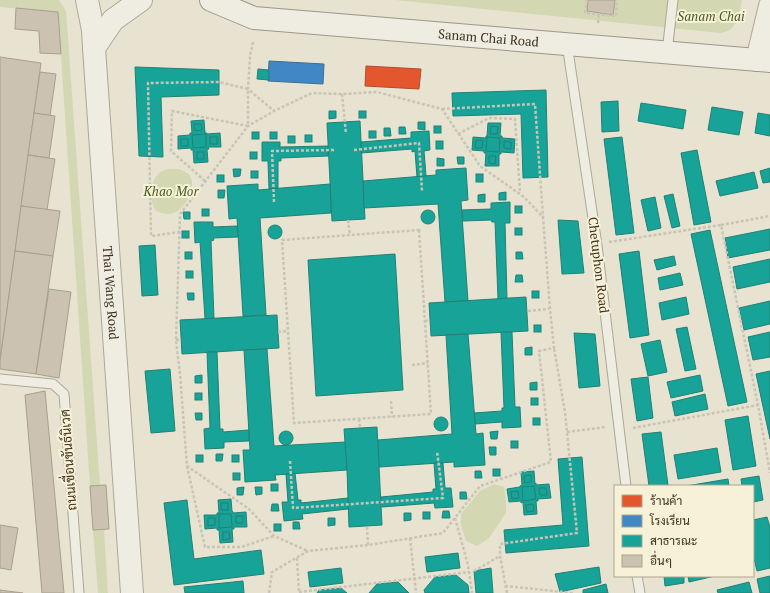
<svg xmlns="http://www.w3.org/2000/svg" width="770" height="593" viewBox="0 0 770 593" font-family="'PT Serif',Sarabun,serif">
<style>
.green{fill:#d3d8b2}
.shops{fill:#e4572e;stroke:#b24c2a}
.schools{fill:#3f88c5;stroke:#3e6e93}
.public{fill:#17a398;stroke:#228174}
.building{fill:#ccc2b1;stroke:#a89f8f}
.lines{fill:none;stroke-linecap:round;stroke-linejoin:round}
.service-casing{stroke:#ada898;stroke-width:11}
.tertiary-casing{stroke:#ada898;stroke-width:24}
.secondary-casing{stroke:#9c9788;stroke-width:24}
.path{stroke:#c8c4b8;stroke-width:2.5;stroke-dasharray:3 2;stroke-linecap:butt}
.service{stroke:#efece2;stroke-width:9}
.tertiary{stroke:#efece2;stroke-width:22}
.secondary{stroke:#efece2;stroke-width:22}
.labels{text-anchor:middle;stroke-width:4;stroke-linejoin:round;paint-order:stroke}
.park-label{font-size:13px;font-style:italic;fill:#465a25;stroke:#f7f2d7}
.street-label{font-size:13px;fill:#3d311f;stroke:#f7f2d7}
</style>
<rect width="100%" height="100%" fill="#e7e3d0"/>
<g class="green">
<path d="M0,0H59L66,11L100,485L90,486L58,12L0,7Z"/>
<path d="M395,0H742C740,9 739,23 730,30C728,31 724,32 721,33Z"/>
<path d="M168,169H179L189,174C190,176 192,180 192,183C192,196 182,214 168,214C164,214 159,212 156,211C149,200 149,183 159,173C161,171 166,170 168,169Z"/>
<path d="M494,484L504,487L506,500V513L489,538L477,546L466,541L461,525V514L480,491Z"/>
<path d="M93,530H104L108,593H98Z"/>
</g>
<path class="shops" d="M366,66L421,69L419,89L365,86Z"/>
<path class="schools" d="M269,61L324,64L323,84L268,81Z"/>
<g class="public">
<path d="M135,67L219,70V95L161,97L163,157L139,156Z"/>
<path d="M258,69L269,70V80L257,79Z"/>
<path d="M546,90L548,177L523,178L521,114L453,116L452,93Z"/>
<path d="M618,101L619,131L602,132L601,102Z"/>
<path d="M641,103L686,110L683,129L638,121Z"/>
<path d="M712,107L743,112L739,135L708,130Z"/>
<path d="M329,111H336V118L329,119Z"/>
<rect x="359" y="111" width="7" height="7"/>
<path d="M758,113L770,115V136L755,133Z"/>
<path d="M204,120L205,133H207V134L220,133L221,147H208L209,149H207L208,162L194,163L193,150H191V148L178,149V136L190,135V133H192L191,121Z"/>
<path d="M360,121L365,219L332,221L327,123Z"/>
<path d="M418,122H425V130L418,129Z"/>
<path d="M488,123H501L500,136H502V138L515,139L514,153L501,152V154H499V166H485L486,153H484V151L472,150L473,137L486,138V136H487Z"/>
<path d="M194,124H201L202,130L195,131Z"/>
<rect x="434" y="126" width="7" height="7"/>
<path d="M491,126L498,127L497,134H490Z"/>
<path d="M399,127H405L406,134H399Z"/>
<path d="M384,128H390L391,136H384Z"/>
<rect x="369" y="131" width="7" height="7"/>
<path d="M429,131L430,150L424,151L426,176L417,177L415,151L412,152V149L361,153V142L411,138V132Z"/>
<rect x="252" y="132" width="7" height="7"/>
<rect x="270" y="132" width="7" height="7"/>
<path d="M206,134V147L193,148L192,135Z"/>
<rect x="305" y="135" width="7" height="7"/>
<rect x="288" y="136" width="7" height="7"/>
<rect x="210" y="137" width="7" height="7"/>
<path d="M487,137L500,138L499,152L486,151Z"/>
<path d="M622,137L634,233L616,235L604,139Z"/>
<rect x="181" y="139" width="7" height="7"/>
<path d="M476,140L483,141L482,148H475Z"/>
<rect x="436" y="141" width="7" height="8"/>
<path d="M504,141L511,142V149L504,148Z"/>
<path d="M262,142H280V147L328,146V156L281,158V161H278V188L269,189L268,161H262Z"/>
<path d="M697,150L711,222L694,225L681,153Z"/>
<rect x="197" y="152" width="7" height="7"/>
<rect x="250" y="152" width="7" height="7"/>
<path d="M489,156H496L495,164L489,163Z"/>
<path d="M457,157H464V164H458Z"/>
<path d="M437,158L444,159V166H437Z"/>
<path d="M466,168L468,200L461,201L468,301L445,302L438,204L364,208L363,181L436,175V170Z"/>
<path d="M770,168V182L763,183L760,171Z"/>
<path d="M233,169H241L240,176L234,177Z"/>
<rect x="251" y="171" width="7" height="7"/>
<path d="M754,172L758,188L720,196L716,181Z"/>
<rect x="476" y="174" width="7" height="8"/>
<rect x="217" y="175" width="7" height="7"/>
<path d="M258,184V190L330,184L331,213L260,218L266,315L243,316L237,218L229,219L227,186Z"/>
<path d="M218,190H225L224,198H218Z"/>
<path d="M506,192V200H499V193Z"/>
<path d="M485,194V202H478V195Z"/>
<path d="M673,194L680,226L672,228L664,196Z"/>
<path d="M655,197L661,228L648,231L641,200Z"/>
<path d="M510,202V223H505L507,299H498L495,222H492L491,220L463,221L462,210L491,209V203Z"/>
<rect x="515" y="206" width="7" height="7"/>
<rect x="202" y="209" width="7" height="7"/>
<circle cx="428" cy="217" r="7"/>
<path d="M183,212H190V219H184Z"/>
<path d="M558,220L578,221L584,273L562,274Z"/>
<path d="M194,222H213V227L237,226L238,237L213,238L214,240L211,241L214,318L205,319L200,242L195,243Z"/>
<circle cx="275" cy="232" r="7"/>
<rect x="515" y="228" width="7" height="7"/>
<path d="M770,229V250L728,258L725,238Z"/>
<path d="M710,230L747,402L728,406L691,234Z"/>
<rect x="182" y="231" width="7" height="7"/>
<path d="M155,245L158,295L142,296L139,246Z"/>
<path d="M639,251L649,335L630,338L619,254Z"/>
<rect x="185" y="252" width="7" height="7"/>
<path d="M516,252H522L523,259H516Z"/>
<path d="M395,254L403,390L316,396L308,260Z"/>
<path d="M674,256L676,265L657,270L654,260Z"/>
<path d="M770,259V282L737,289L733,267Z"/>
<rect x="186" y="271" width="7" height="7"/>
<path d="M680,273L683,285L660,290L658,278Z"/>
<path d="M516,275H522L523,282H515Z"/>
<rect x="532" y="291" width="7" height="7"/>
<path d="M187,293H194V300H188Z"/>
<path d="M526,297L528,331L431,336L429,303Z"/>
<path d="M686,297L689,314L662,320L659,303Z"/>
<path d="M770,301V324L744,330L739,308Z"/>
<path d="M277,315L279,348L182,354L180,320Z"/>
<rect x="534" y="325" width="7" height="7"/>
<path d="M687,327L696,369L685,371L676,329Z"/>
<path d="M501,332H512L515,407H520L521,427L502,428V422L475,424L474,413L502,411V408H504Z"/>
<path d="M770,332V357L753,360L748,337Z"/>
<path d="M574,333L595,334L600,386L579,388Z"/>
<path d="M468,334L476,434L483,433L485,465L454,467V462L379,467L378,440L452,434L446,335Z"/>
<path d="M660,340L667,372L648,376L641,344Z"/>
<path d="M532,347V355H525V348Z"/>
<path d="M267,349L274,446L346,442L347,470L275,475L276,480L245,482L243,450H250L244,350Z"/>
<path d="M207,352H217L220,429H223V432L249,430V441L224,442V448L205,449L204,429L210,428Z"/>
<path d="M170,369L175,431L151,433L145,371Z"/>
<path d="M770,371V439L756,374Z"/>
<path d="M202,375V383H195V376Z"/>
<path d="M700,375L703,391L671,398L667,382Z"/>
<path d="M648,377L653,418L637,421L631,379Z"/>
<path d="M537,382V390H530V383Z"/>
<rect x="195" y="393" width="7" height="7"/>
<path d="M705,394L708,409L675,416L672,402Z"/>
<rect x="531" y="398" width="7" height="7"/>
<path d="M195,413H202V420H196Z"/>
<path d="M748,416L756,466L733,470L725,420Z"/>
<circle cx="441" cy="424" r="7"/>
<rect x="533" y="418" width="7" height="7"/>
<path d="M377,427L382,525L349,527L347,470L344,429Z"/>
<path d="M498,431L497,439H491L490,432Z"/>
<circle cx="286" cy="438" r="7"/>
<path d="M661,432L668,485L649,486L642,434Z"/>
<rect x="511" y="441" width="7" height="7"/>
<path d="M489,447H496V455H490Z"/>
<path d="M717,448L721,472L678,479L674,455Z"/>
<path d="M216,454H223L222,461H216Z"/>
<rect x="196" y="455" width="7" height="7"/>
<rect x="232" y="455" width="7" height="7"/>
<path d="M582,457L589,546L506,553L504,530L563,525L558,459Z"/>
<path d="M434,463H443L445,488H451L453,507L435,508L434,503L382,507L381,497L433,492V489H436Z"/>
<rect x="493" y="469" width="7" height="7"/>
<path d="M475,471H481L482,478H475Z"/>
<path d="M534,471L535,484L536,483V485L549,484L551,498L538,499V501H536L537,514L524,515L523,502L521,503V501L509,502L507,489L520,487V486L522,485L521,472Z"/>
<rect x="233" y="473" width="7" height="7"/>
<path d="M295,473L298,500H301V503L348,498V509L302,514L303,519L284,521L282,502H288L286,474Z"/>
<path d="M531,475V482L525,483L524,476Z"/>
<path d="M759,476L763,500L753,502V486H742L741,479Z"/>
<path d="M728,479L729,486H686Z"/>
<rect x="271" y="484" width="7" height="7"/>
<path d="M534,486L536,499L523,501L522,487Z"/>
<path d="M244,487L243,495H237V488Z"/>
<path d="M255,487H262V494L256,495Z"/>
<path d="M539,488H546L547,495H540Z"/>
<path d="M518,491L519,498L512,499L511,492Z"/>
<path d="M460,492H466L467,499H460Z"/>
<path d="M231,499L232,511L233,512V513L246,512L247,527H234V529H232L233,542L220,543L219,530H217V528L205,529L204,515H217V513H219L218,500Z"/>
<path d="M187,500L194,559L261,550L264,574L174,585L164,503Z"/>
<rect x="221" y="503" width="7" height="7"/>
<path d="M272,504H278L279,511H271Z"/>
<path d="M533,504L534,511L527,512L526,505Z"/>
<path d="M443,511H449L450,518H442Z"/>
<rect x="423" y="512" width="7" height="7"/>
<path d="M404,513H411V520L404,521Z"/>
<path d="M219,514H231L232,527L219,528Z"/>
<rect x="236" y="516" width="7" height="7"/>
<path d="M767,517L770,527V568L757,571L753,554V520Z"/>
<path d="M208,518H215V525L208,526Z"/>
<path d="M328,518H335V525L328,526Z"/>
<path d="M293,522H299L300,529H293Z"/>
<rect x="274" y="524" width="7" height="7"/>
<path d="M223,532H229L230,539L223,540Z"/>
<path d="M458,553L460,568L427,572L425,557Z"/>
<path d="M599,567L601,583L560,592L555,574Z"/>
<path d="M341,568L343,583L310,587L308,572Z"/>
<path d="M491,568L493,593H476L474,571Z"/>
<path d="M456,575L468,585L469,593H425L424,590L435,577Z"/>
<path d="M664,576H684V583L665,586Z"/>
<path d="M688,576H715L689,582Z"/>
<path d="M770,576V593H760L757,579Z"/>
<path d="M243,581L244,593H185L184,587Z"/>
<path d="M398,582L409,593H369L377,584Z"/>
<path d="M749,582L752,593H718L717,590Z"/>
<path d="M606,584L608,593H583V590Z"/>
<path d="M341,588L347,593H317L319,590Z"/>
</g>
<g class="building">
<path d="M588,0H615L613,15L587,11Z"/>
<path d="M16,8L58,12L61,54L40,53L39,31L15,29Z"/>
<path d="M0,57L41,63L0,361Z"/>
<path d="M40,72L56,74L50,116L34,113Z"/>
<path d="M34,113L55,116L49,158L28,155Z"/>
<path d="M28,155L55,159L47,210L21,206Z"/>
<path d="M21,206L60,211L53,256L15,251Z"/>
<path d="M15,251L53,256L36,374L0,369V361Z"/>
<path d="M49,289L71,292L59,378L36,374Z"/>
<path d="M45,391L64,593H42L25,395Z"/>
<path d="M106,485L109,529L93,530L90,486Z"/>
<path d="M0,525L18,528L11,570L0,568Z"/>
<path d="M0,590L23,593H0Z"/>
</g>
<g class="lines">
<defs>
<g id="service">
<path d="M567,44L597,245L626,486"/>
<path d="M667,52L673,0"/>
<path d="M0,379L53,384L64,394L79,593"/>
<path d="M637,576L640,593"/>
</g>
<g id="tertiary">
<path id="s1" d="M87,0L93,30L94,48L132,593"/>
<path d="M94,48L113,20L141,0"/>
<path d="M757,60L770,6"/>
</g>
<g id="secondary">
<path id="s2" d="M211,0L254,18L770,61"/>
</g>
</defs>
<use href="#service" class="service-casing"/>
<use href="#tertiary" class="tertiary-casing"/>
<use href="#secondary" class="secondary-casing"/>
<g class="path">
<path d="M587,0L585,13L616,16L617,0"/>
<path d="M598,23L599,15"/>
<path d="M253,42L250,56L248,89L274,111"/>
<path d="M342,94L346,134"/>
<path d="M442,109L535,104L543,217"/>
<path d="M458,134L489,118L515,119L520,193"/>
<path d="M354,150L419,143L422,191"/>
<path d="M274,202L272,151L334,150"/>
<path d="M348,220L350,235"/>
<path d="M721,225L770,216"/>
<path d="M419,230L431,414L294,423L282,240Z"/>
<path d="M180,232L151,236L148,83L219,82L248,89V126L172,111L171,151L205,181"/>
<path d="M609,242L721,225L758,405L770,473"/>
<path d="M528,311L549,309"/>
<path d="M425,321L430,320"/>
<path d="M278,332L288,331"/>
<path d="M176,340L181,339"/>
<path d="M412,365L428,363"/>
<path d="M391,401L392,417"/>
<path d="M359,419L360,428"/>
<path d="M633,428L758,405"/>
<path d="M567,432L606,427"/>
<path d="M290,461L293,508L443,498L437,451"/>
<path d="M187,466L205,547H241L274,536"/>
<path d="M455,518L468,565L472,593"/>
<path d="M367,527L368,545"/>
<path d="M410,538L416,593"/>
<path d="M297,558L299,593"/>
<path d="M474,571L500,556"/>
<path d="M505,586L573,593"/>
<path d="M299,592L470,572"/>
<path d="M269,593L272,572L308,551L368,545L443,533L480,486L551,462L539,351L554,348L550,309L543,217L524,197L480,166L442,109L377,92L342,94L312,93L274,111L248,126L180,214L176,340L180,374L187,466L249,509L274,536L308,551"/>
<path d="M507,593L500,556V544L577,533L565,412L554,348"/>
</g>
<use href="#service" class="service"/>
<use href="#tertiary" class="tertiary"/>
<use href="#secondary" class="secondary"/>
</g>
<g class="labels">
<g class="park-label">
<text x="711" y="21">Sanam Chai</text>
<text x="171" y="196">Khao Mor</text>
</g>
<g class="street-label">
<text dy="5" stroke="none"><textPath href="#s2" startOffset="282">Sanam Chai Road</textPath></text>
<text transform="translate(599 265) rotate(83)" y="5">Chetuphon Road</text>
<text dy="5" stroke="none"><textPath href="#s1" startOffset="294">Thai Wang Road</textPath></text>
<text transform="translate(68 460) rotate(-94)" y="5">ถนนเขื่อนขันธ์นิเวศ</text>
</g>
</g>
<rect x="614" y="485" width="140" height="92" fill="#f7f2d7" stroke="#ada58d"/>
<rect x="622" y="495" width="20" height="12" fill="#e4572e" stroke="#ada58d"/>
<text x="650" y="505" font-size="12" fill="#3d311f">ร้านค้า</text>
<rect x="622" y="515" width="20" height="12" fill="#3f88c5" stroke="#ada58d"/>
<text x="650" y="525" font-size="12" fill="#3d311f">โรงเรียน</text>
<rect x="622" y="535" width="20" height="12" fill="#17a398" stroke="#ada58d"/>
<text x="650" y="545" font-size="12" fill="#3d311f">สาธารณะ</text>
<rect x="622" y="555" width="20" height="12" fill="#ccc2b1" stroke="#ada58d"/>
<text x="650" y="565" font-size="12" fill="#3d311f">อื่นๆ</text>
</svg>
